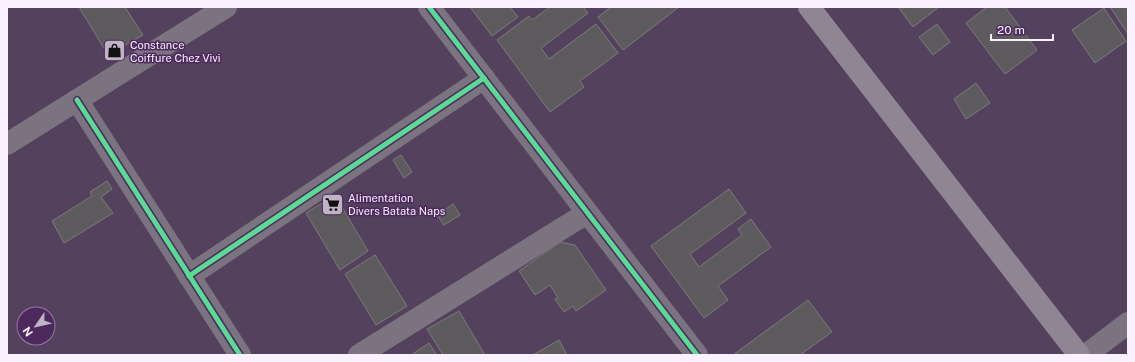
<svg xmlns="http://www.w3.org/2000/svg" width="1135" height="362" viewBox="0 0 1135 362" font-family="'Public Sans',sans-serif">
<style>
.building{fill:#5e5b5e;stroke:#7c7b7b}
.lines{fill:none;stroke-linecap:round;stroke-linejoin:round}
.minor{stroke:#7b737f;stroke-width:22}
.major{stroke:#8f8593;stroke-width:22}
.cycleway-casing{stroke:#4e295e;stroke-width:8}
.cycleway{stroke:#5adb95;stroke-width:5}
.labels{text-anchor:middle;stroke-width:3;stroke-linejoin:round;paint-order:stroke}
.poi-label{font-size:11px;fill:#faf1fe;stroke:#4e295e;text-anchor:start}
</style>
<rect width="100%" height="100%" fill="#54415d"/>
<g class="building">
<path d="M79,7H125L143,35L108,55Z"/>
<path d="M470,7H510L518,17L492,36Z"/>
<path d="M550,7H583L588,13L541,48L549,59L596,24L618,53L580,81L584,87L550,112L497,40L529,16L532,20Z"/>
<path d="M611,7H679L623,50L598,17Z"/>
<path d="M898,7H939L913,27Z"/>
<path d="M987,7H1005L1037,50L1005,74L966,23Z"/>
<path d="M1110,7H1128V34Z"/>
<path d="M1104,8L1126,41L1095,63L1072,30Z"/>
<path d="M937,24L950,42L933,55L919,37Z"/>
<path d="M976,83L990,103L966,119L954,99Z"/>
<path d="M401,155L412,172L404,178L393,160Z"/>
<path d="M107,181L112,189L101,197L113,213L64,243L52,221L92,196L90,192Z"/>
<path d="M729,189L746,213L690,254L699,267L742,235L738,229L751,219L771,247L718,286L728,300L704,318L651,246Z"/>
<path d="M335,195L368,251L340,270L306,213Z"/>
<path d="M453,204L460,215L444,225L437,215Z"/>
<path d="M560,242L575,245L606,290L576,311L573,306L564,312L555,299L558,298L550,285L535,295L519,271Z"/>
<path d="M375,255L407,306L376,325L345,274Z"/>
<path d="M808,300L832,332L800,355H733Z"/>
<path d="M459,311L485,355H443L427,329Z"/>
<path d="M559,340L567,355H533Z"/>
<path d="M429,343L437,355H411Z"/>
</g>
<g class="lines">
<g class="minor">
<path d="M429,7L697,355"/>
<path d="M77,100L240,355"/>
<path d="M7,144L226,7"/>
<path d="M189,276L484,78"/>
<path d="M359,355L587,213"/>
<path d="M1086,355L1128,323"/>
</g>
<path class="major" d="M809,7L1079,355"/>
<defs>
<g id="cycleway">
<path d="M429,7L697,355"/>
<path d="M77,100L240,355"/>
<path d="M189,276L484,78"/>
</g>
</defs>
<use href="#cycleway" class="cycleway-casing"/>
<use href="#cycleway" class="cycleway"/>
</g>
<defs>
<symbol id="shop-square" viewBox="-11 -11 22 22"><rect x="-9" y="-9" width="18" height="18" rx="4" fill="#c0b3c6" stroke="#4e295e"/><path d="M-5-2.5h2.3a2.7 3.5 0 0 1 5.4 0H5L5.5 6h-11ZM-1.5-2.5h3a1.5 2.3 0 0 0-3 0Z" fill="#111"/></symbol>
<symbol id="supermarket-square" viewBox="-11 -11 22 22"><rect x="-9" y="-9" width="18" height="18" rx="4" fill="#c0b3c6" stroke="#4e295e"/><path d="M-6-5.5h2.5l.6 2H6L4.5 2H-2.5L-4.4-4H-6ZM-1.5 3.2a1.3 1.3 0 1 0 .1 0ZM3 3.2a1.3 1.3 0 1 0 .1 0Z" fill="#111"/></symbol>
</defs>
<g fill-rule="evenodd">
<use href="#shop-square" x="102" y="38" width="25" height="25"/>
<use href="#supermarket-square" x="320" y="192" width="25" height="25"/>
</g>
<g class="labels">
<g class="poi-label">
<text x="130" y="49">Constance<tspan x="130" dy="13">Coiffure Chez Vivi</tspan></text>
<text x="348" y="202">Alimentation<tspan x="348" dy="13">Divers Batata Naps</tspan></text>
</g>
</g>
<rect width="1135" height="362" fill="none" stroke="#faf1fe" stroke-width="16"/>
<g transform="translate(36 326) rotate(236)"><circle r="19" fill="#4e295e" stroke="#93799e"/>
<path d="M0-3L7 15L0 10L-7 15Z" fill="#c0b3c6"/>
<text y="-6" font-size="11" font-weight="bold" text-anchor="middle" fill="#faf1fe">N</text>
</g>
<path d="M991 34v6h62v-6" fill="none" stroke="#faf1fe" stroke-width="2"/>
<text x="997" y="34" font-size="12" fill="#faf1fe" stroke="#4e295e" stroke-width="3" paint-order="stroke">20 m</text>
</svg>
